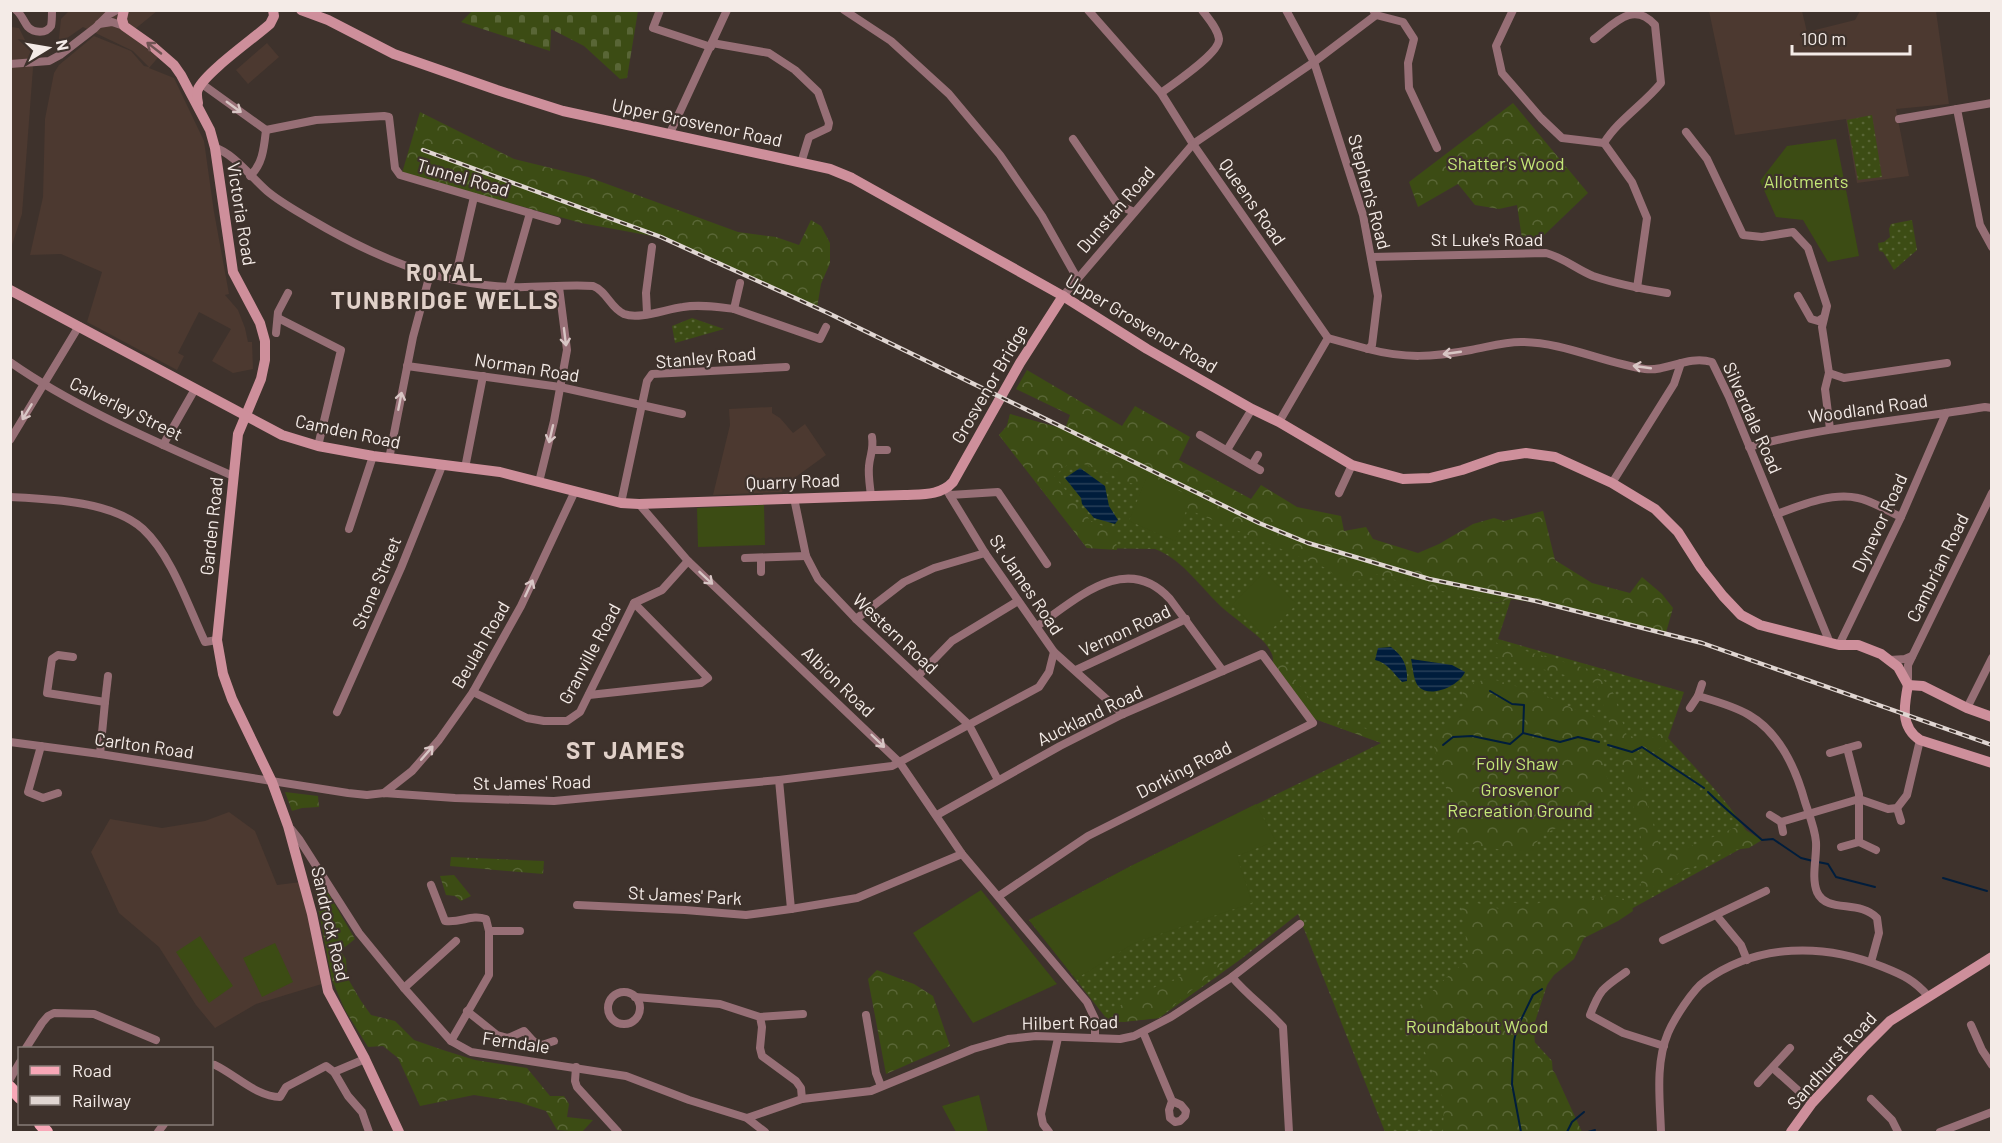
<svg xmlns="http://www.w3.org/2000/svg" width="2002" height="1143" viewBox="0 0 2002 1143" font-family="Barlow,sans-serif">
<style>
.built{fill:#4c3930}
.grass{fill:url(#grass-dots)}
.forest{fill:url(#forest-crowns)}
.cemetery{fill:url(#cemetery-stones)}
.garden{fill:#3c4c14}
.water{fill:url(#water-rules)}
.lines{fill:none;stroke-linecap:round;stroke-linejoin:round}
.stream{stroke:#001d3c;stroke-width:2}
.street{stroke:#976f76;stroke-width:8}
.secondary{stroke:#ce8f9b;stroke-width:10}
.primary{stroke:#f8a7b7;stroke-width:12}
.rail-casing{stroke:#e0d6d2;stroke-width:4.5}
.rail{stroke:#3e322c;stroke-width:2;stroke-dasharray:7;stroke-linecap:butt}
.oneway{stroke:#705353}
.oneway2{stroke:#d8c6c5}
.labels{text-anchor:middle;stroke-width:4.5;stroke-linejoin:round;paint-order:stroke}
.street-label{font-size:18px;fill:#f4ebe7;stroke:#3e322c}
.park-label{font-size:18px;fill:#c4e777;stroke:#3e322c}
.district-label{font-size:24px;font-weight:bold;letter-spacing:1.5px;fill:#e1d1c9;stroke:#3e322c}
</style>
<defs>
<pattern id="grass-dots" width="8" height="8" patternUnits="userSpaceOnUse" patternTransform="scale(1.5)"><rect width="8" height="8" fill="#3c4c14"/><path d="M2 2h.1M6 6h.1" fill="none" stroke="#596636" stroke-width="1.8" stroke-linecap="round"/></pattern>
<pattern id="forest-crowns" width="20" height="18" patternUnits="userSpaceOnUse" patternTransform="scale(1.5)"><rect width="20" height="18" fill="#3c4c14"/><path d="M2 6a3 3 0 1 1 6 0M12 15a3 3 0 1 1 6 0" fill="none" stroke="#596636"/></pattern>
<pattern id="cemetery-stones" width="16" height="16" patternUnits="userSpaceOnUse" patternTransform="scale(1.5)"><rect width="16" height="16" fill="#3c4c14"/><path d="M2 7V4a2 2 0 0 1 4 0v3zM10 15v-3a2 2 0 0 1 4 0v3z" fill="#596636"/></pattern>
<pattern id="water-rules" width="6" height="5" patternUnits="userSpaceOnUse" patternTransform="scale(1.5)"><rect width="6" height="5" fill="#001d3c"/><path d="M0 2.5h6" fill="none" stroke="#263e58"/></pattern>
</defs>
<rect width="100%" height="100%" fill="#3e322c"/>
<g class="built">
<path d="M69,11H157L129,34L161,54L149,68L174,78L204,141L214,212L229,294L225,295L238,310L245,328L248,342H252L253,369L233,373L212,361L231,329L199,312L178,353L184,356L177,370L87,322L102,272L61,254L30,255L43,197L45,119L54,73L59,65L94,36L131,51L144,66L149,67L133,51L83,27L60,43L58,47L61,19Z"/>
<path d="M1709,11H1802L1807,32L1855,20L1860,11H1936L1949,104L1896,109L1909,176L1857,183L1846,119L1735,135Z"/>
<path d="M11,27L19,28L32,54L33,68L22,214L11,248Z"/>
<path d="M267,43L279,57L248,84L236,70Z"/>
<path d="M772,407V413L780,418L793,433L805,424L826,455L786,484L782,492L713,495L730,425L729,409Z"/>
<path d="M229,812L255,831L277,885L301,882L325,983L256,1004L215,1028L196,1005L159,947L119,913L91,852L110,819L162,828L205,821Z"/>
</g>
<g class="grass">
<path d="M1872,115L1882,177L1858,180L1847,120Z"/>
<path d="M1912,220L1917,250L1894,270L1883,252L1879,251L1878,243L1884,242L1890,237L1889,229L1891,224Z"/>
<path d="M692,318L724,329L675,343L672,326Z"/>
<path d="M1010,414L1458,587L1495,603L1511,599L1498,639L1684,692L1668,738C1698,771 1731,803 1753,842L1582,936L1555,961L1530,1037L1552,1061L1557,1132H1385L1298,914L1241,959L1159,1018L1110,1023L1029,920L1131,866L1381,743L1315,719L1273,664C1274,655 1270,650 1265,643C1253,631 1238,621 1225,610C1202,590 1184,560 1155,549L1087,548L999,435L1007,426Z"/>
</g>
<g class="forest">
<path d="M1513,103L1588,193L1537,242L1522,239L1517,205L1499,209L1475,205L1458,184L1418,207L1409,182Z"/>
<path d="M420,112L514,159L588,177L738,232L776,237L799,245L811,220L821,226L830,243V263L821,284L817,308L663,238L581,223L402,173Z"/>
<path d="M1027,370L1122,426L1135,406L1190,437L1179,460L1251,499L1261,485L1297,507L1341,516L1344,531L1366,527L1373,539L1418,553L1439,544L1473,524L1494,518L1504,521L1543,511L1555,560L1592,583L1630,593L1642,577L1662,594L1673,608L1665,636L1559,606L1511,599L1495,603L1488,600L1410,585L1377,574H1369L1363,579L1341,583L1328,569L1194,512L1152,488L1122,481L1109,473L1078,462L1067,465L1054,476L1091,521L1115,531L1117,550L1087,548L999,435L1007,426L1010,414L1065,429L1070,415L1016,389Z"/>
<path d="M1494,642L1595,671L1612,689L1627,736L1654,738L1665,732L1666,745L1656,750L1632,752L1663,858L1739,826L1762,840L1749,848L1725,851L1707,862L1685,870L1638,895L1645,867L1640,832L1620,755L1596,683L1495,657Z"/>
<path d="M1274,656L1282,661L1317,709L1326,717L1362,727L1379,735L1382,743L1315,719L1273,664Z"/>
<path d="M1489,678L1542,694L1574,709L1589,713L1601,722L1604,733L1602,749V760L1611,791L1582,814L1543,835L1535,844L1537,854C1509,851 1480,848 1454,838L1448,815L1450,802L1432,740L1433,733L1447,725L1457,713L1464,707L1463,692L1474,683Z"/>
<path d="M285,792L318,796L319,807L302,808L292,811Z"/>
<path d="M451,857L544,861L543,874L450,866Z"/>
<path d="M454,875L471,896L461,901L455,896L446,895L440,876Z"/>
<path d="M320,879L355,939L340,951L346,959L347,977L361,1001L371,1015L395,1021L414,1040L443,1050L475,1060L527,1068L550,1096H564L569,1104L567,1117L593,1120L582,1132L557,1130L546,1111L518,1102L474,1095L420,1106L398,1058L383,1046L368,1047L345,1010L332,980L313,881Z"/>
<path d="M1605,896H1614L1631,901L1633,911L1618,921L1584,938L1574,959L1554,975L1542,992L1538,1006L1534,1022L1535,1051L1555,1073L1582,1132H1443L1444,1101L1414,1024L1413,1013L1438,985L1469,958L1461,905L1477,903L1500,909L1508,902L1534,905L1546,900L1578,901Z"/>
<path d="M1228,959L1159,1018L1123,1022L1106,1013L1157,986Z"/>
<path d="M877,970L914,984L933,996L950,1046L886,1074L868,979Z"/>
</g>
<path class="cemetery" d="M472,11H638L627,78L620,79L584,46L551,29L550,51L461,22Z"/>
<g class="garden">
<path d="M1836,139L1859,256L1828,262L1803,220L1776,217L1760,181L1787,146Z"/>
<path d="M1148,474L1191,497L1175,541L1129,521Z"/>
<path d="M764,505L765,545L698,547L697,508Z"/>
<path d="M1264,572L1297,604L1265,636L1232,605Z"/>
<path d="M1256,804L1276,841L1237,856L1252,903L1134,943L1076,979L1029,920L1131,866Z"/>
<path d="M981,890L1057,984L973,1023L913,933Z"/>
<path d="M200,936L233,986L209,1003L176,952Z"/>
<path d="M275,943L293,982L262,997L243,958Z"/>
<path d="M979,1095L988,1132H956L942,1106Z"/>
</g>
<g class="water">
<path d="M1080,468L1105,486L1109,506L1118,520L1115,524L1094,518L1082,504L1081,498L1065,478Z"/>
<path d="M1391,647C1403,656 1408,666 1407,681L1402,682C1394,674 1387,662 1375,660L1378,648Z"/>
<path d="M1411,659L1452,665L1465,672C1460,685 1431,699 1419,687C1413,681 1413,667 1411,659Z"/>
</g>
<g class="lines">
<g class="stream">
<path d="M1523,733L1560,742L1578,737L1599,742"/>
<path d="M1443,745L1453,737L1472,736L1510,744L1523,733L1524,705L1512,704L1490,691"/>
<path d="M1608,745L1632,752L1642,747L1704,788"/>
<path d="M1708,792C1725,809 1744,824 1762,840L1773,839L1801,858L1813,861"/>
<path d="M1818,862L1828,864L1836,877L1875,887"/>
<path d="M1943,878L1987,891"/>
<path d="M1521,1132L1512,1084L1514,1041L1517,1028L1533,995L1542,989"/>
<path d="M1567,1132L1572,1122L1584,1112"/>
<path d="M1588,1132L1595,1130"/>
</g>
<g class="street">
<path d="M16,10C22,15 24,22 28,27C34,33 46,34 51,26C52,22 52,15 52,10"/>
<path d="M660,10L653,28L711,47"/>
<path d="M844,10L891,41L949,94L1000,155L1042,216L1077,278"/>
<path d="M1088,10L1161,93L1193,144L1328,338L1279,422"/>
<path d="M1286,10L1314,62L1363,215L1378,296L1372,345L1368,349L1328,338"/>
<path d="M1513,10L1496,46L1502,73L1541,118L1562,138L1604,143"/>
<path d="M1376,15L1403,22L1414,39L1408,63L1409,88L1437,148"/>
<path d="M99,24L112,22L124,26"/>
<path d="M1594,39C1614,24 1633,0 1655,25L1661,83C1644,104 1618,120 1604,143"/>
<path d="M712,43L769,53L795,70L818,92L829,123L828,128L809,137L801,163"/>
<path d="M10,64L49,61L60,55L95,28L108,15L117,10"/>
<path d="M202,84L266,130"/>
<path d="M1161,93C1173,84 1220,53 1219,39C1218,29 1208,18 1202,10"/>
<path d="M1957,109L1980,225L1992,247"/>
<path d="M1899,119L1992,103"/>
<path d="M266,130L316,120L384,116L389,117L395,168L400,175L557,221"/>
<path d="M1686,132L1707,159L1743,235L1762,237L1793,232L1808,248L1827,306L1822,327L1829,373L1825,389L1830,429"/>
<path d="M670,133L727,10"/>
<path d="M1073,139L1118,205L1134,212"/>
<path d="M1604,143L1632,182L1647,218L1637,288"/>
<path d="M215,148C232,152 253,179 267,191C280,202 295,210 310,219C371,255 438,285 511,287C538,288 566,284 593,286C607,291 610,308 624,314C639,320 666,309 683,307C699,304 718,307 734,309L740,283"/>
<path d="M250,176C263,164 264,147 266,130"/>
<path d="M1371,257L1546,253C1564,258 1576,269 1593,276C1617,284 1642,289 1667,293"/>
<path d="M455,279L474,197"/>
<path d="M509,287L530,213"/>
<path d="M1063,296L1193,144L1314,62L1376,15L1373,10"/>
<path d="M1798,296L1811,319L1818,321L1823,318"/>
<path d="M734,309L820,339L826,327"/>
<path d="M647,313L646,293L652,247"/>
<path d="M278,318L341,350L318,446"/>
<path d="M276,333L278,312L288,293"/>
<path d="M1368,349C1406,359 1432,357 1471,350C1488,347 1503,342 1521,342C1563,342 1604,363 1645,369C1667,372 1687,355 1712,362L1729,397L1830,643"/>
<path d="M10,362C77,409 159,443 233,476"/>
<path d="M407,366L560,387L682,414"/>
<path d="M1829,373L1844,378L1947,363"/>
<path d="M1200,435L1260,470"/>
<path d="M10,440L79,326"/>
<path d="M163,445L195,389"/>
<path d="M1749,447C1827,426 1906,420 1985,407L1992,408"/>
<path d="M874,450H887"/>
<path d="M1227,450L1252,409"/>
<path d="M389,459L413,337L430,274"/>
<path d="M1252,465L1258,455"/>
<path d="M465,468L483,376"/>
<path d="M539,482L554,421L567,350L559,287"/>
<path d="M1612,483L1674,384L1681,363"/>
<path d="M1339,493L1352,465"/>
<path d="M950,495L998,492L1047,564"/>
<path d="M871,496C870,486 868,476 869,466C870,454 874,450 872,437"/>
<path d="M10,497C50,499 112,501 143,529C172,556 188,606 205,642L217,640"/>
<path d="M794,498L806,556L818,579L856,619L969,725L998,780"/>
<path d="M621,503L647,381L652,374L786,367"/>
<path d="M639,504L688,561L900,763L962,854L1087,1002L1095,1019V1038"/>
<path d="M1777,514C1801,505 1832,492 1858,498C1873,501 1887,511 1901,517"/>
<path d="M349,529L373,456"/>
<path d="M745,558L806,556"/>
<path d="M761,558V572"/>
<path d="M856,619L904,582L934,568L985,553"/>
<path d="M1037,626C1077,599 1126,551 1170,599L1223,671"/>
<path d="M1839,645L1901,517L1946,413"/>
<path d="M1054,652L1123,714"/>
<path d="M73,657L58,655L52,659L47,693L105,702L100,754"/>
<path d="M1890,660L1905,659L1912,656"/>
<path d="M1076,670L1186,619"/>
<path d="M918,676L952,641L1018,601"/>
<path d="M1908,682V665L1992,493"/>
<path d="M473,692L527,718L544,721H567L580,712L634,603L662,590L688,561"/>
<path d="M589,695L701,683L708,678L634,603"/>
<path d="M1698,696C1715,701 1734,706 1749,715C1780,733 1796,769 1805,802C1809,814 1815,829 1816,842C1817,857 1811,877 1817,892C1827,914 1859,899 1877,918L1879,933L1871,962"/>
<path d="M105,702L108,676"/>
<path d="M1690,708L1698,696L1702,684"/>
<path d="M1967,708L1992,658"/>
<path d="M337,712L401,568L442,466"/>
<path d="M10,742L100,754L348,793L367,795L384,793L455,798L554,801L779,780L892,766L1039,687L1049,672L1054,652L985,553L946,489"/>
<path d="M41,746L28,792L43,798L58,793"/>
<path d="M1847,748L1859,794V842"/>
<path d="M1830,753L1858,745"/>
<path d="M779,780L791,909"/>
<path d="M384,793L412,771L439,740L473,692L521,606L575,491"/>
<path d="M1897,808L1901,821"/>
<path d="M937,815L1060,746L1123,714L1262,654L1313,723L1088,836L999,896"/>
<path d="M1770,815L1781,822L1783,832"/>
<path d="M1781,822L1859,799L1888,809L1897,808L1907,795L1920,740"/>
<path d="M291,829L299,839L359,933L404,988L451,1041L471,1052L626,1076L689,1100L747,1118L765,1132"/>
<path d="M1841,847L1859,842L1876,850"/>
<path d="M431,885L445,921C462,923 471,914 486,919L489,931"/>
<path d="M577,905L685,910L746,915L791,909L857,898L962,854"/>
<path d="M1717,916L1741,945L1747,960"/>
<path d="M1663,940L1766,891"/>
<path d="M1626,972C1603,988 1600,989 1590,1015L1623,1033L1664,1046"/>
<path d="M1232,977C1248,996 1267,1009 1283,1027L1289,1132"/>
<path d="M404,988L456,941"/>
<circle cx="624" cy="1008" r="16"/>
<path d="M635,997L720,1004L760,1017L762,1027L760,1048L762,1056L796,1081L801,1088L802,1099"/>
<path d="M467,1011L497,1035L508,1038L524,1031L533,1041L542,1045L554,1041"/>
<path d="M866,1015L876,1073L881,1086"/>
<path d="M760,1017L803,1014"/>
<path d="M1971,1025L1982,1050L1992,1065"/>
<path d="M1143,1032L1172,1101L1181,1105L1186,1111L1185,1116L1180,1121L1175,1122L1170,1118L1169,1110L1172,1101"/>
<path d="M451,1041L489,975V931H520"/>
<path d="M26,1048L42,1023L48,1016L54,1013L94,1014L156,1040"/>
<path d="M215,1065C236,1075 257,1097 280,1097L286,1087L326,1066L334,1072L365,1059"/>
<path d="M576,1067L575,1081L577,1087L618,1132"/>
<path d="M1773,1068L1812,1103"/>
<path d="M334,1072L348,1096L362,1112L369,1132"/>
<path d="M10,1079L20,1062"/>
<path d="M1758,1083L1790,1048"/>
<path d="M1871,1099L1892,1120L1898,1132"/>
<path d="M747,1118L802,1099L871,1091L973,1049L1008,1039L1036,1036L1120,1039L1134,1036L1171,1017L1232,977L1300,924"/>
<path d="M158,1132L164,1124"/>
<path d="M1049,1132L1043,1124L1041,1114L1058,1038"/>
<path d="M1661,1132C1660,1100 1655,1064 1668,1033C1674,1019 1693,989 1705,981C1758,943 1824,943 1883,967C1903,975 1914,980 1928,996"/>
<path d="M1940,1132L1992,1112"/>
</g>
<g class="secondary">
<path d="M124,10L122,19L124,26L151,45L174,65L181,75L210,130L215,148L233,272L260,323L265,341V360L261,379L238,434L217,640L223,674L232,699L272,782L288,826L312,914L328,991L365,1059L399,1132"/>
<path d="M301,10L328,20L394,54L497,90L563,111L830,169L852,178L1063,296L1147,349L1252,409L1279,422L1352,465L1403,479L1430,478L1462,470L1499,457L1526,453L1555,457L1612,483L1655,509L1678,532L1701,568L1723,596L1741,615L1760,625L1839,645H1858L1881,654L1898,667L1908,685"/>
<path d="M198,103C197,98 196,93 198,89C206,72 253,39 270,24L274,16L273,10"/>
<path d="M10,290L282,435L318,446L373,456L500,472L621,503L639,504L904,495C922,494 940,496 953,482L1020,363L1063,296"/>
<path d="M1908,685C1904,706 1900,727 1920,740L1992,763"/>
<path d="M1908,685L1923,686L1967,708L1992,717"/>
<path d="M1791,1132L1812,1103L1863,1048L1890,1021L1992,957"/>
</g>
<g class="primary">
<path d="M10,1087L20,1098"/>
<path d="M40,1124L47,1132"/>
</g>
<defs>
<path id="rail" d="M423,150L661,237L828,313L1259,523L1308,543L1429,579L1536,601L1702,643L1992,745"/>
</defs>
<use href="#rail" class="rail-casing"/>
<use href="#rail" class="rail"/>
</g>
<defs><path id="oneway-shaft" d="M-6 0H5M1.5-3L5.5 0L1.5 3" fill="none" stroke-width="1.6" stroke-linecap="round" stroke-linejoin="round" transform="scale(1.5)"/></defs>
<use class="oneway" href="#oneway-shaft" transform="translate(154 48) rotate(-142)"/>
<g class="oneway2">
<use href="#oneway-shaft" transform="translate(234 107) rotate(36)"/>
<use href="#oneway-shaft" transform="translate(565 337) rotate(83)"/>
<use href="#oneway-shaft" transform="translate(1452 353) rotate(172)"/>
<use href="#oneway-shaft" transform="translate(1642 367) rotate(-172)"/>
<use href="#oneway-shaft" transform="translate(400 401) rotate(-79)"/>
<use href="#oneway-shaft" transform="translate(27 412) rotate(121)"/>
<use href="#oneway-shaft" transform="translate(551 434) rotate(103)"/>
<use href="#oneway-shaft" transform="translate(706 578) rotate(43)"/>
<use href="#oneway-shaft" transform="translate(529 588) rotate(-65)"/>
<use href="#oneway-shaft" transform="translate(878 741) rotate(44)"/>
<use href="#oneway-shaft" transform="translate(427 753) rotate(-49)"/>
</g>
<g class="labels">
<g class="street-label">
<text transform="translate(697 123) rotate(12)" y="6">Upper Grosvenor Road</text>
<text transform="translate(463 178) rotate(16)" y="6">Tunnel Road</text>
<text transform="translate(1369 192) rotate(75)" y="6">Stephen's Road</text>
<text transform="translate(1252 202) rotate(55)" y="6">Queens Road</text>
<text transform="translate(1116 210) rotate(-49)" y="6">Dunstan Road</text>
<text transform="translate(241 214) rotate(81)" y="6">Victoria Road</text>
<text x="1487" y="246">St Luke's Road</text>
<text transform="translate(1141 324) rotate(31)" y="6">Upper Grosvenor Road</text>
<text transform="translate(706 358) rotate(-5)" y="6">Stanley Road</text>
<text transform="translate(527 368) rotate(9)" y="6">Norman Road</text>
<text transform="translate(990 384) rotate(-60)" y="6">Grosvenor Bridge</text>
<text transform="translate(126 409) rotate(26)" y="6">Calverley Street</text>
<text transform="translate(1868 409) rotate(-8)" y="6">Woodland Road</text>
<text transform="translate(1752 418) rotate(66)" y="6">Silverdale Road</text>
<text transform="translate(348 432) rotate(12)" y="6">Camden Road</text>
<text transform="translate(793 482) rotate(-2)" y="6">Quarry Road</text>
<text transform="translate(1880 523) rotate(-65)" y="6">Dynevor Road</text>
<text transform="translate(212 526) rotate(-84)" y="6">Garden Road</text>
<text transform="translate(1938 568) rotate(-64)" y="6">Cambrian Road</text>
<text transform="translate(377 583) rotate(-67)" y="6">Stone Street</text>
<text transform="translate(1026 585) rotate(56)" y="6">St James Road</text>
<text transform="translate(1125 631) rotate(-25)" y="6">Vernon Road</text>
<text transform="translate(895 634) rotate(43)" y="6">Western Road</text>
<text transform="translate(481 645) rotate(-60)" y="6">Beulah Road</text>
<text transform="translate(590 654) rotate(-62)" y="6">Granville Road</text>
<text transform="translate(838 682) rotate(44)" y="6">Albion Road</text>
<text transform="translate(1090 716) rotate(-26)" y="6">Auckland Road</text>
<text transform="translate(144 746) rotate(8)" y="6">Carlton Road</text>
<text transform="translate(1184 770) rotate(-27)" y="6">Dorking Road</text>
<text transform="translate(532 783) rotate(-1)" y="6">St James' Road</text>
<text transform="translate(685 896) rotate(3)" y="6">St James' Park</text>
<text transform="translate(330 924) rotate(77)" y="6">Sandrock Road</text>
<text transform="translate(1070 1023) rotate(-1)" y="6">Hilbert Road</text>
<text transform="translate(516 1043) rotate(8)" y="6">Ferndale</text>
<text transform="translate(1832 1061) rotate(-48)" y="6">Sandhurst Road</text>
</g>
<g class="park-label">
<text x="1506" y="170">Shatter's Wood</text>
<text x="1806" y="188">Allotments</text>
<text x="1517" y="770">Folly Shaw</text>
<text x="1520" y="796">Grosvenor<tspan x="1520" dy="21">Recreation Ground</tspan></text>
<text x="1477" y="1033">Roundabout Wood</text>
</g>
<g class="district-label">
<text x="445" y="281">ROYAL<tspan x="445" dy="28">TUNBRIDGE WELLS</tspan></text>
<text x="626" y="759">ST JAMES</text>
</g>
</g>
<rect width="2002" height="1143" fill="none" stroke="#f4ebe7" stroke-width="24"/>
<rect x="18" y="1047" width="195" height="78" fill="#3e322c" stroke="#877c77" stroke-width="1.5"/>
<rect x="30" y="1066" width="30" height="9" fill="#f8a7b7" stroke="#877c77" stroke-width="1.5"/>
<text x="72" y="1077" font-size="18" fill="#f4ebe7">Road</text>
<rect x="30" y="1096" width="30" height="9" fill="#e0d6d2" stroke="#877c77" stroke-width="1.5"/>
<text x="72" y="1107" font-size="18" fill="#f4ebe7">Railway</text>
<g transform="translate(48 48) rotate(79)" stroke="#3e322c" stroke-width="4.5" paint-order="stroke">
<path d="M0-4.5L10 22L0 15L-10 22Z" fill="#f4ebe7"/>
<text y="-9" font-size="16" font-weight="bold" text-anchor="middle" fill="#f4ebe7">N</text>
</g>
<path d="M1792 45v9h118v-9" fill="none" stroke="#f4ebe7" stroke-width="3"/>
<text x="1801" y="45" font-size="18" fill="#f4ebe7" stroke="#3e322c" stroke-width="4.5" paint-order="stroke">100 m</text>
</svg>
